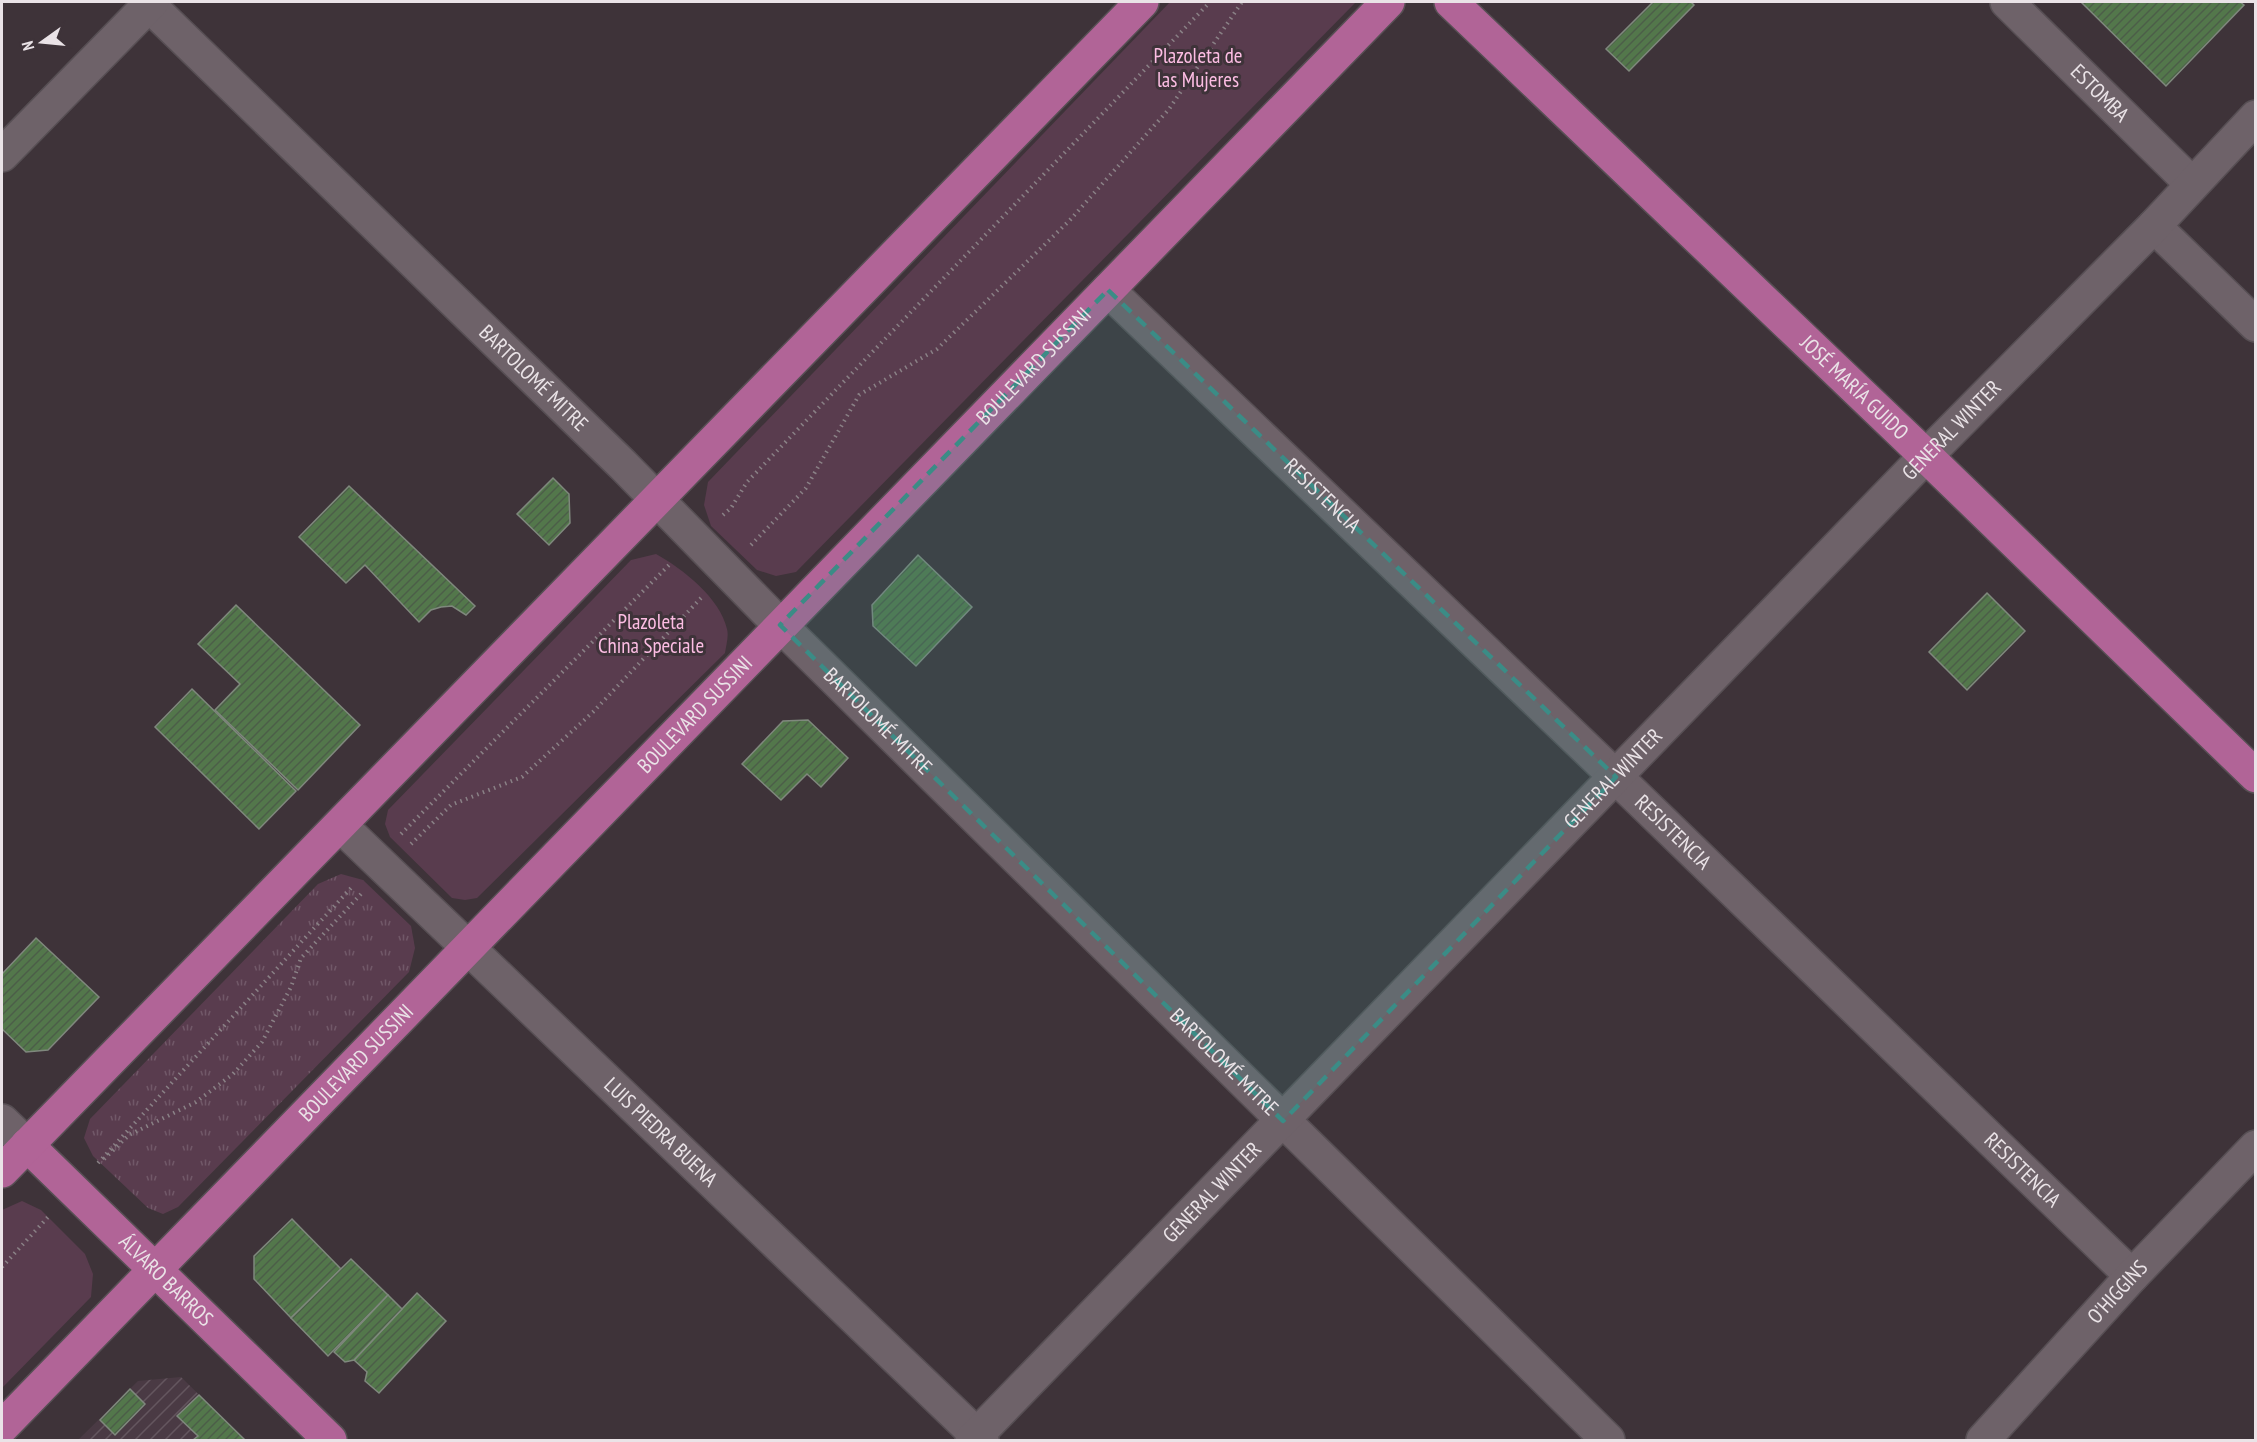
<svg xmlns="http://www.w3.org/2000/svg" width="2257" height="1442" viewBox="0 0 2257 1442" font-family="'PT Sans Narrow',sans-serif">
<style>
.industrial{fill:url(#industrial-furrows)}
.grass{fill:url(#grass-tufts)}
.park{fill:#593c4e}
.building{fill:url(#building-hatch);stroke:#7f887d;stroke-width:1.5}
.lines{fill:none;stroke-linecap:round;stroke-linejoin:round}
.minor-casing{stroke:#574f54;stroke-width:36}
.major-casing{stroke:#574f54;stroke-width:36}
.path{stroke:#8a8186;stroke-width:4;stroke-dasharray:1.5 4.5;stroke-linecap:butt}
.minor{stroke:#6e6269;stroke-width:33}
.major{stroke:#b16497;stroke-width:33}
.marked{fill:#3b8c86;fill-opacity:0.2;stroke:#3b8c86;stroke-width:4.5;stroke-dasharray:12 8;stroke-linejoin:round}
.labels{text-anchor:middle;stroke-width:6;stroke-linejoin:round;paint-order:stroke}
.park-label{font-size:21px;fill:#fcbde3;stroke:#3e3339}
.street-label{font-size:21px;fill:#eae3e7;stroke:#3e3339}
</style>
<defs>
<pattern id="industrial-furrows" width="10" height="10" patternUnits="userSpaceOnUse" patternTransform="scale(1.5)"><rect width="10" height="10" fill="#4a3a44"/><path d="M-1 1l2-2M0 10L10 0M9 11l2-2" fill="none" stroke="#64565f"/></pattern>
<pattern id="grass-tufts" width="24" height="20" patternUnits="userSpaceOnUse" patternTransform="scale(1.5)"><rect width="24" height="20" fill="#593c4e"/><path d="M3 7l-1-3M5 7V3M7 7l1-3M15 17l-1-3M17 17v-4M19 17l1-3" fill="none" stroke="#715868"/></pattern>
<pattern id="building-hatch" width="6" height="6" patternUnits="userSpaceOnUse" patternTransform="scale(1.5)"><rect width="6" height="6" fill="#53774b"/><path d="M-1 1l2-2M0 6l6-6M5 7l2-2" fill="none" stroke="#4c5e48"/></pattern>
</defs>
<rect width="100%" height="100%" fill="#3e3339"/>
<path class="industrial" d="M181,1377L245,1440H78L138,1381Z"/>
<path class="grass" d="M341,874L363,880L411,926L415,948L409,972L178,1207L163,1214L148,1208L93,1156L84,1138L90,1119L318,884Z"/>
<g class="park">
<path d="M1170,2H1356L796,572L776,576L757,570L711,526L704,505L708,482Z"/>
<path d="M656,554C683,569 720,598 727,629C729,636 726,646 725,653L477,898L465,900L452,898L390,837L385,824L388,810L631,560Z"/>
<path d="M22,1201L41,1210L85,1254L93,1274L91,1297L2,1388V1210Z"/>
</g>
<g class="building">
<path d="M1653,2H1691L1694,5L1629,71L1606,49Z"/>
<path d="M2081,2H2240L2244,5L2166,86Z"/>
<path d="M553,478L569,494L570,523L549,545L517,514Z"/>
<path d="M349,486L475,606L466,615L452,606L441,607L431,610L419,622L365,565L346,583L299,537Z"/>
<path d="M918,555L972,607L916,666L873,626L872,605Z"/>
<path d="M1987,593L2025,631L1967,690L1929,652Z"/>
<path d="M236,605L360,725L298,790L215,710L240,684L198,644Z"/>
<path d="M192,689L296,791L259,829L155,727Z"/>
<path d="M808,720L848,758L821,787L807,774L781,800L742,764L783,721Z"/>
<path d="M36,938L99,997L48,1050L26,1052L2,1029V974Z"/>
<path d="M292,1219L341,1269L291,1318L254,1279V1256Z"/>
<path d="M351,1259L388,1295L328,1356L291,1318Z"/>
<path d="M417,1293L446,1321L379,1393L365,1381L367,1372L354,1360Z"/>
<path d="M388,1295L402,1309L354,1360L345,1362L334,1352Z"/>
<path d="M130,1389L145,1404L115,1435L100,1420Z"/>
<path d="M199,1395L245,1440H193L198,1436L177,1416Z"/>
</g>
<g class="lines">
<defs>
<g id="minor">
<path id="s1" d="M146,2L623,465L780,625L1608,1440"/>
<path id="s2" d="M2007,2L2192,184"/>
<path d="M2,155L152,2"/>
<path d="M2154,226L2256,325"/>
<path id="s3" d="M1108,290L1616,777L2132,1276"/>
<path id="s4" d="M340,825L982,1440"/>
<path d="M2,1121L27,1145"/>
<path id="s5" d="M972,1440L1926,456L2154,226L2256,117"/>
<path id="s6" d="M1983,1440L2132,1276L2256,1147"/>
</g>
<g id="major">
<path id="s7" d="M1451,2L1926,456L2256,776"/>
<path id="s8" d="M27,1145L330,1440"/>
<path d="M2,1171L1142,2"/>
<path id="s9" d="M2,1427L1388,2"/>
</g>
</defs>
<use href="#minor" class="minor-casing"/>
<use href="#major" class="major-casing"/>
<g class="path">
<path d="M723,515L731,508L747,482L1210,2"/>
<path d="M751,545L806,488L859,395L937,349L1070,220L1169,109L1242,2"/>
<path d="M401,834L669,565"/>
<path d="M411,844L451,805L522,777L593,712L701,598"/>
<path d="M104,1159L129,1135L196,1102L233,1074L262,1042L291,987L301,958L361,894"/>
<path d="M98,1163L351,888"/>
<path d="M2,1267L48,1217"/>
</g>
<use href="#minor" class="minor"/>
<use href="#major" class="major"/>
</g>
<path class="marked" d="M1108,290L1616,777L1283,1121L780,625Z"/>
<g class="labels">
<g class="park-label">
<text x="1198" y="63">Plazoleta de<tspan x="1198" dy="24">las Mujeres</tspan></text>
<text x="651" y="629">Plazoleta<tspan x="651" dy="24">China Speciale</tspan></text>
</g>
<g class="street-label">
<text dy="7" stroke="none"><textPath href="#s2" startOffset="130">ESTOMBA</textPath></text>
<text dy="7" stroke="none"><textPath href="#s9" startOffset="1480">BOULEVARD SUSSINI</textPath></text>
<text dy="7" stroke="none"><textPath href="#s1" startOffset="540">BARTOLOMÉ MITRE</textPath></text>
<text dy="7" stroke="none"><textPath href="#s7" startOffset="558">JOSÉ MARÍA GUIDO</textPath></text>
<text dy="7" stroke="none"><textPath href="#s5" startOffset="1407">GENERAL WINTER</textPath></text>
<text dy="7" stroke="none"><textPath href="#s3" startOffset="297">RESISTENCIA</textPath></text>
<text dy="7" stroke="none"><textPath href="#s9" startOffset="994">BOULEVARD SUSSINI</textPath></text>
<text dy="7" stroke="none"><textPath href="#s1" startOffset="1026">BARTOLOMÉ MITRE</textPath></text>
<text dy="7" stroke="none"><textPath href="#s5" startOffset="921">GENERAL WINTER</textPath></text>
<text dy="7" stroke="none"><textPath href="#s3" startOffset="783">RESISTENCIA</textPath></text>
<text dy="7" stroke="none"><textPath href="#s1" startOffset="1512">BARTOLOMÉ MITRE</textPath></text>
<text dy="7" stroke="none"><textPath href="#s9" startOffset="508">BOULEVARD SUSSINI</textPath></text>
<text dy="7" stroke="none"><textPath href="#s4" startOffset="444">LUIS PIEDRA BUENA</textPath></text>
<text dy="7" stroke="none"><textPath href="#s3" startOffset="1269">RESISTENCIA</textPath></text>
<text dy="7" stroke="none"><textPath href="#s5" startOffset="345">GENERAL WINTER</textPath></text>
<text dy="7" stroke="none"><textPath href="#s8" startOffset="194">ÁLVARO BARROS</textPath></text>
<text dy="7" stroke="none"><textPath href="#s6" startOffset="200">O'HIGGINS</textPath></text>
</g>
</g>
<rect width="2257" height="1442" fill="none" stroke="#eae3e7" stroke-width="6"/>
<g transform="translate(42 42) rotate(255)" stroke="#3e3339" stroke-width="4.5" paint-order="stroke">
<path d="M0-4.5L10 22L0 15L-10 22Z" fill="#eae3e7"/>
<text y="-9" font-size="16" font-weight="bold" text-anchor="middle" fill="#eae3e7">N</text>
</g>
</svg>
